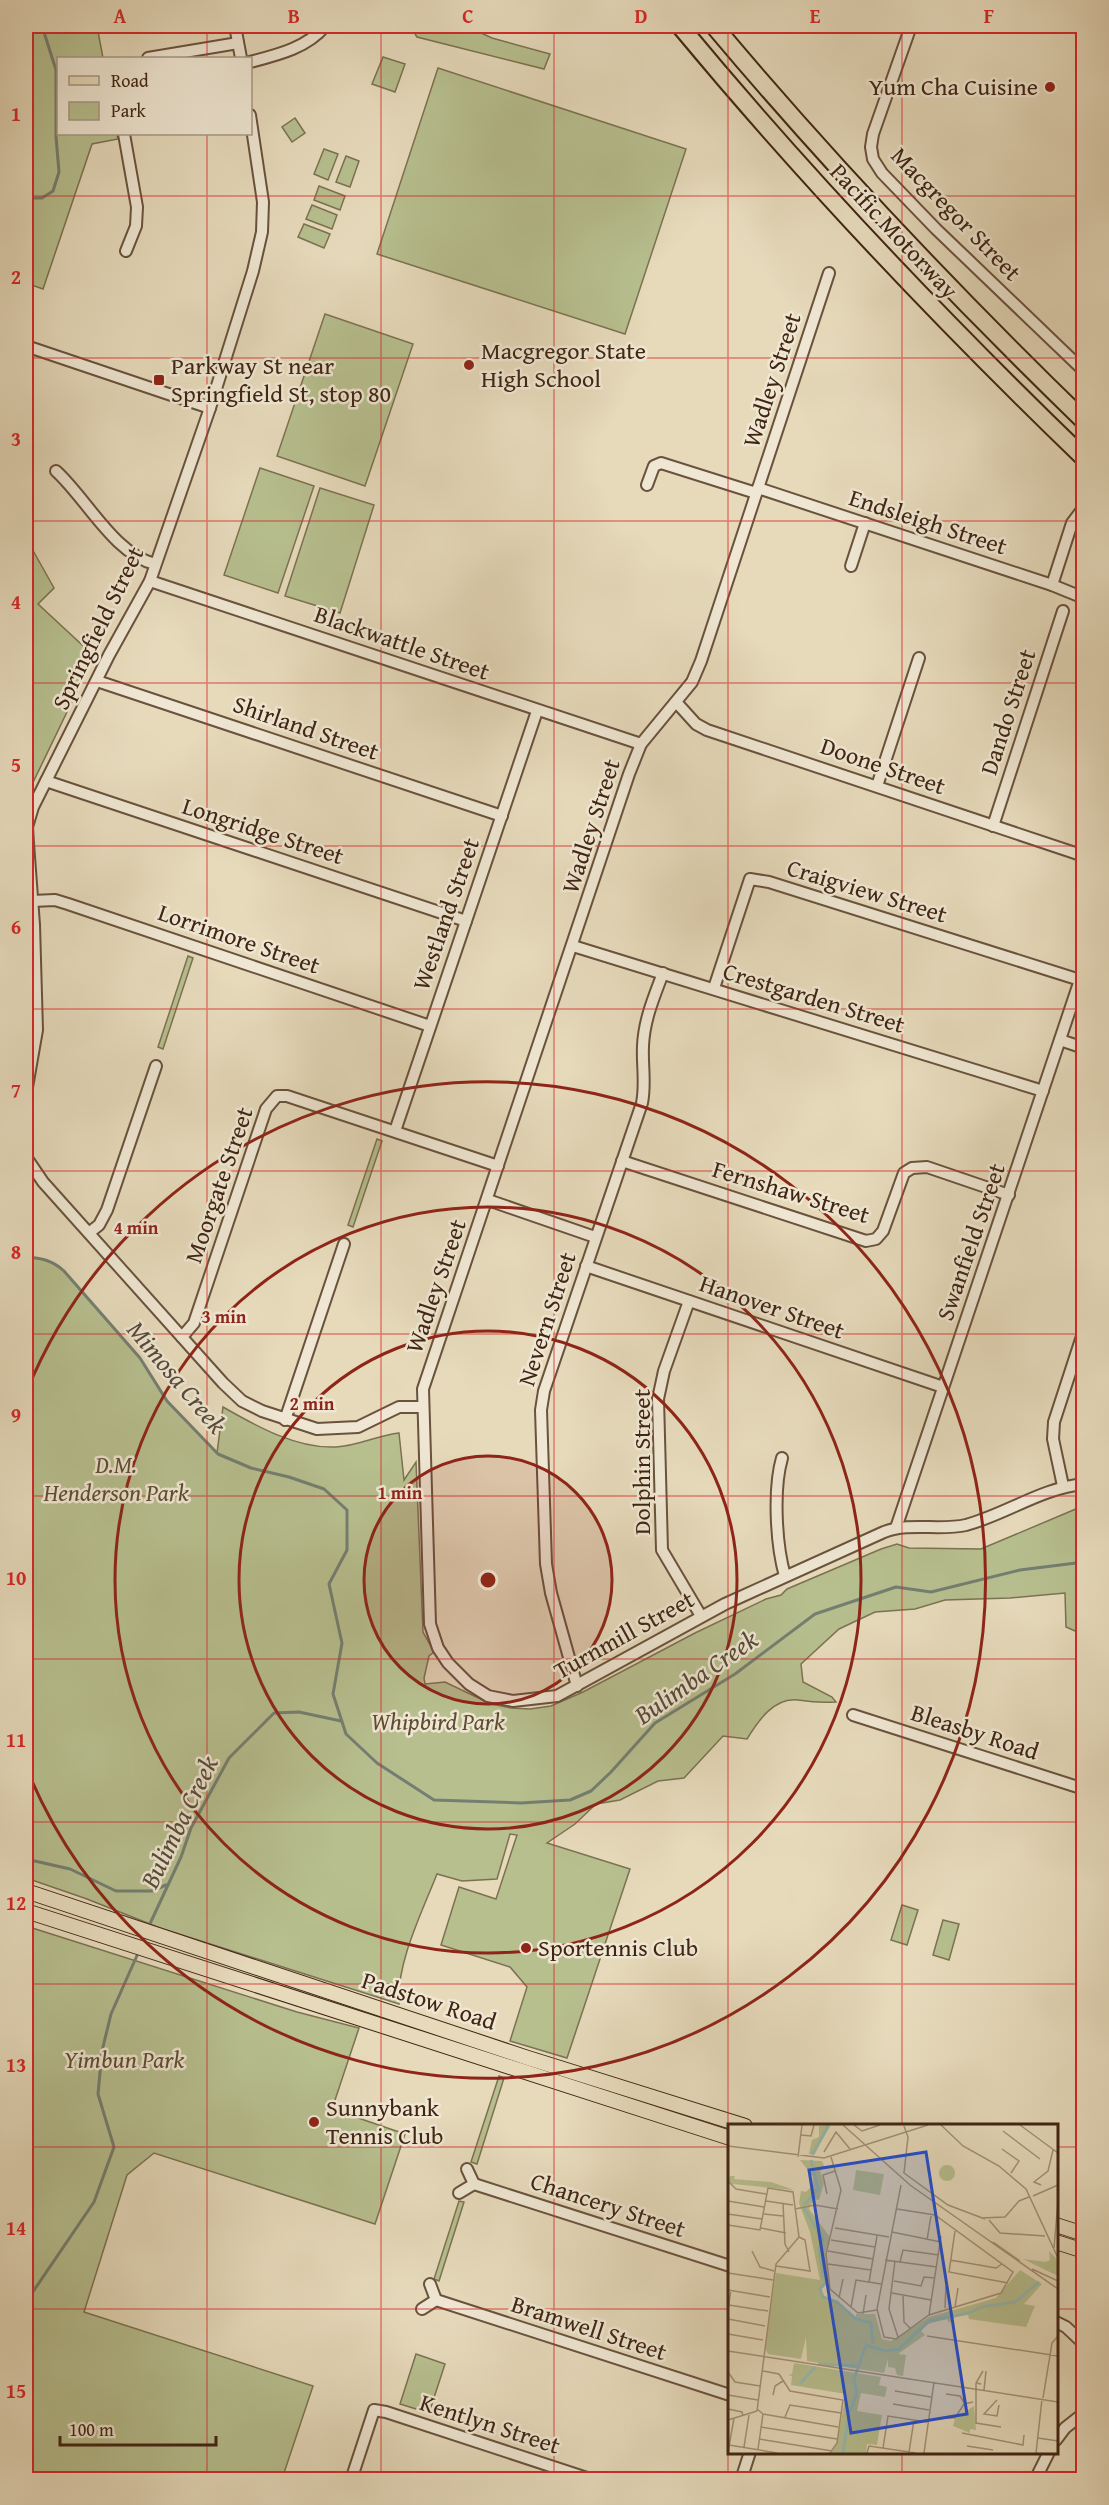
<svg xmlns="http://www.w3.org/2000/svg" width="1109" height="2505" viewBox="0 0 1109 2505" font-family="'Gentium Book Plus',serif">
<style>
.green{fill:#b7bf8f;stroke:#7c7251;stroke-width:1.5}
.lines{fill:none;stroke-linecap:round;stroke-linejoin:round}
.stream{stroke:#747f71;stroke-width:3}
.minor-casing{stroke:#6a523d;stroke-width:14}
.major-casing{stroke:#402513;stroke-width:16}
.highway-casing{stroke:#402513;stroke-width:20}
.minor{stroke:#efe7d3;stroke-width:10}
.major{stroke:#e6dabb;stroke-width:14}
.highway{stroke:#e6dabb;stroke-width:16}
.grid{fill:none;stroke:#d62828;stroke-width:1.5;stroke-opacity:0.55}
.ring{fill:none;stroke:#8f2418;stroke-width:3}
.poi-dot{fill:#8f2418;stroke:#efe7d3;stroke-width:2}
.labels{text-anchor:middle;stroke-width:5;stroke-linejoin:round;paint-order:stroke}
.poi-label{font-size:24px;fill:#402513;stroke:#efe7d3;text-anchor:start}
.street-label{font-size:24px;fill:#402513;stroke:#efe7d3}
.park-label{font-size:24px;font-style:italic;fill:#5e4c32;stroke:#efe7d3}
.water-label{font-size:26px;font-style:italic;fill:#564a3a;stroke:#efe7d3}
.inset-river{fill:none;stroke:#96bbb0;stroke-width:3}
.inset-road{fill:none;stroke:#a49278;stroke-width:1.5}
.view{fill:#1d4ed8;fill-opacity:0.15;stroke:#1d4ed8;stroke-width:3}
.inset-edge{fill:none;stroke:#402513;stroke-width:3}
.centre{fill:#8f2418;stroke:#efe7d3;stroke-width:3}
.ring-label{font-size:18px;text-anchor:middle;font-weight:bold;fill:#8f2418;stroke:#efe7d3;stroke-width:5;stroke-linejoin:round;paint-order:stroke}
.neatline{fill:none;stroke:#d62828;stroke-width:2}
.grid-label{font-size:20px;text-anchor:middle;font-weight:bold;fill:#d62828}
</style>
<rect width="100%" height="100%" fill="#e6dabb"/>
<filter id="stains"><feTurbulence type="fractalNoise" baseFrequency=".00333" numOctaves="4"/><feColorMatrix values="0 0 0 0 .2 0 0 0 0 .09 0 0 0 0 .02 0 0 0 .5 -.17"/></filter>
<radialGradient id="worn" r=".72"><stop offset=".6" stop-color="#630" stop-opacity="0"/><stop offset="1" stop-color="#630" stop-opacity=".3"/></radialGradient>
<g class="green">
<path d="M26,26H97L103,58H58V134H117L118,139L92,144L43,289L26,283Z"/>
<path d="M410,26H466L492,38L550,54L544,69L417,37Z"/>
<path d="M383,57L405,64L395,92L372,84Z"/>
<path d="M438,68L686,149L625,334L377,254Z"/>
<path d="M295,118L305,133L292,142L282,127Z"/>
<path d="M324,149L338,154L328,180L314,174Z"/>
<path d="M346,156L359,161L350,187L336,182Z"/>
<path d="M319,186L345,196L340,210L314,200Z"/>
<path d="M312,205L337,215L332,229L306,219Z"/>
<path d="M304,224L330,234L324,248L298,237Z"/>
<path d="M325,314L413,344L365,486L277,456Z"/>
<path d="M260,468L314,486L278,593L224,575Z"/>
<path d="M320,488L374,505L340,613L285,596Z"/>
<path d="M26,538L54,588L38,604L94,656L26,797Z"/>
<path d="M188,956L193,958L163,1049L158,1047Z"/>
<path d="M377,1139L382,1141L353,1227L348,1225Z"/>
<path d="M26,1257C41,1258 52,1260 64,1271L140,1358L167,1401L217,1453L223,1407C256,1426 297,1449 336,1447C358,1446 378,1435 399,1433L404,1480L416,1462L423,1632L434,1652L429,1656L424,1678L425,1684L445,1682L491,1704L511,1708L530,1709L551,1706L583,1692L695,1633L766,1599L781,1595L787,1589L881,1549L897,1544L909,1548L981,1549L1083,1506V1630L1075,1631L1066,1627L1065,1593L1010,1598L945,1600L915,1609L875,1612L839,1629L801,1664L803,1682L832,1697L836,1702C822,1703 811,1702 798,1700C774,1697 758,1721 747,1739L723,1736L684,1778L658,1781L620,1800L596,1804L575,1824L547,1843L630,1869L567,2058L510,2041L527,1987L510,1967L441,1945L459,1887L496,1899L517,1835L510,1834L497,1879L462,1881L437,1874C422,1912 396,1964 399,2004L160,1928L87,1899L26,1878Z"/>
<path d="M902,1905L918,1910L907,1945L891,1940Z"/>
<path d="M943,1920L959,1924L949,1960L933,1955Z"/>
<path d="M26,1926L297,2012L359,2028L332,2109L405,2134L375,2224L154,2153L127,2175L84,2312L313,2386L282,2479H26Z"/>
<path d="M499,2076L504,2078L477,2164L471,2162Z"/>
<path d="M459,2201L464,2202L439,2281L434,2279Z"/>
<path d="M416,2354L445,2364L429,2413L400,2404Z"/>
</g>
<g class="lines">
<g class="stream">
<path d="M26,198H42L53,191L59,172L56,137V70L42,26"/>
<path d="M26,659V662"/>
<path d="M26,1257C41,1258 52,1260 64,1271L140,1358L167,1401L218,1454L251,1468L289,1477L324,1489L347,1510V1550L329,1584L342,1643L333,1694L346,1734L377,1763L434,1800L521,1803L570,1800L591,1791L611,1772L655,1723L735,1674L815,1614L896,1587L931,1592L1020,1570L1084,1562"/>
<path d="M26,1859L70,1869L116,1891H152L166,1885"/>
<path d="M148,1928L181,1857L191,1828L229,1758L274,1713L299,1712L341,1721"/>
<path d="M26,2302L94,2202L114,2147L98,2094L102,2051L111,2014L139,1951"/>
</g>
<defs>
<g id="minor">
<path d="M235,26L241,58"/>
<path d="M911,26L873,134L871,147L873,159L882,173L936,229L1084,371"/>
<path d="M148,58L238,43"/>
<path d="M250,62C277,55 307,48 325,26"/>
<path d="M124,134L137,207L136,226L126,251"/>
<path d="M829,273L701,661L692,682L641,744L629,774L423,1389L430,1624L438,1648L448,1663L469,1684L488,1696L513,1701L557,1696L725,1604L884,1532C910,1522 939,1531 966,1525C1007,1514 1041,1488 1084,1484"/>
<path d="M26,346L210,408"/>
<path d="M56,471C86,498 114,554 155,564"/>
<path d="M647,485L654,466L661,463L756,493"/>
<path d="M758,488L1052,585L1084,598"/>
<path d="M851,566L865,523"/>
<path d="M150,581L641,744"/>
<path d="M1052,585L1072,523L1084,507"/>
<path d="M97,681L502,816"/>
<path d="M677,703L696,724L707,730L1084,856"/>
<path d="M46,781L466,921"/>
<path d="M877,786L919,658"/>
<path d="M993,826L1063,611"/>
<path d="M32,901L55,900L68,904L430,1026"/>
<path d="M573,946L1043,1091"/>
<path d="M714,988L750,879L769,882L1080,980"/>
<path d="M1060,1040L1084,1048"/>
<path d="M26,1093L37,1030L34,925L28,843L27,827L33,807L109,655L150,581L210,408L253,271L262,232L263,202L250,115"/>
<path d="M395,1131L537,711"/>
<path d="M26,1157L43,1182L223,1383L242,1401L262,1411L317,1429L358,1427L399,1407H422"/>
<path d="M622,1161L866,1241L876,1239L883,1231L904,1173L912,1168L927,1167L1009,1195"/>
<path d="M488,1200L595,1237"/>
<path d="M90,1232L99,1225L107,1210L156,1066"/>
<path d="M586,1266L943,1387"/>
<path d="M689,1301L664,1371L658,1399L662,1550L701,1616"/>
<path d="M182,1337L194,1323L266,1109L277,1096H287L498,1166"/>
<path d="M285,1420L344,1244"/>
<path d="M782,1458C773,1489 776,1545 785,1576"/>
<path d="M1063,1486L1053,1439L1054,1422L1084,1330"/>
<path d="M896,1528L1084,968"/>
<path d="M577,1686L551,1593L546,1564L541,1410L544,1391L642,1103C646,1083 642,1066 643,1046C644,1020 654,997 663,973"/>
<path d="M853,1715L1084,1789"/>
<path d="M474,2184L730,2266"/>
<path d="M459,2193L474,2184L467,2169"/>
<path d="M436,2300L730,2395"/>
<path d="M422,2309L436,2300L430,2284"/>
<path d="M1056,2322L1066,2327L1084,2344"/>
<path d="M1056,2440L1065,2428L1084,2413"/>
<path d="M351,2480L374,2410L386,2412L593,2480"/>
<path d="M741,2480L750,2452"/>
<path d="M1035,2480L1049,2452"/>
</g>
<g id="major">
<path d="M26,1891L528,2058L745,2126"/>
<path d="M26,1911L730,2138"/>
<path d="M1056,2225L1084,2234"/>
<path d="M1056,2242L1084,2251"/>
</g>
<g id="highway">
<path d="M680,26C806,178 942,321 1084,458"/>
<path d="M714,26C830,164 954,295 1084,421"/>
</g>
</defs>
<use href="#minor" class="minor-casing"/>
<use href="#major" class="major-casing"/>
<use href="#highway" class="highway-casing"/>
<use href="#minor" class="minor"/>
<use href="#major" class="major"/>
<use href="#highway" class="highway"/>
</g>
<path class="grid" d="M207,26V58M381,26V2480M554,26V2480M728,26V2480M902,26V2126M207,134V2480M26,196H1084M26,358H1084M26,521H1084M26,683H1084M26,846H1084M26,1009H1084M26,1171H1084M26,1334H1084M26,1496H1084M26,1659H1084M26,1822H1084M26,1984H1084M26,2147H730M1056,2147H1084M26,2309H730M1056,2309H1084M902,2452V2480"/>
<circle cx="488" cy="1580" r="124" fill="#8f2418" fill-opacity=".12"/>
<g class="ring">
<circle cx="488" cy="1580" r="124"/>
<circle cx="488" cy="1580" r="249"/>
<circle cx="488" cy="1580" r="373"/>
<path d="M26 1393A498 498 0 1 1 26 1767"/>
</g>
<g class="poi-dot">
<circle cx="1050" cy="87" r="6"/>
<circle cx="469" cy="365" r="6"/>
<rect x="153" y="374" width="12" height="12" rx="3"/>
<circle cx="526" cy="1948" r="6"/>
<circle cx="314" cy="2122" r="6"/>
</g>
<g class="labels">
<g class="poi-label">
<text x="1038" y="95" text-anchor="end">Yum Cha Cuisine</text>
<text x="481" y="359">Macgregor State<tspan x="481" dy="28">High School</tspan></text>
<text x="171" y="374">Parkway St near<tspan x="171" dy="28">Springfield St, stop 80</tspan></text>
<text x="538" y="1956">Sportennis Club</text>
<text x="326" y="2116">Sunnybank<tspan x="326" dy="28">Tennis Club</tspan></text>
</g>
<g class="street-label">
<text transform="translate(956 214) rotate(46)" y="8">Macgregor Street</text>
<text transform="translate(894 231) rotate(47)" y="8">Pacific Motorway</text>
<text transform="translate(772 380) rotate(-72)" y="8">Wadley Street</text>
<text transform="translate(928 522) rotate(18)" y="8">Endsleigh Street</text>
<text transform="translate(98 628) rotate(-64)" y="8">Springfield Street</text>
<text transform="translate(402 643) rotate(19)" y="8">Blackwattle Street</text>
<text transform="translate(1008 712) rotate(-72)" y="8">Dando Street</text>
<text transform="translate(306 728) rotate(19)" y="8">Shirland Street</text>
<text transform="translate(883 766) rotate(19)" y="8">Doone Street</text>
<text transform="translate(591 826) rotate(-72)" y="8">Wadley Street</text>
<text transform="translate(263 831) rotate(18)" y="8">Longridge Street</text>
<text transform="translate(867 891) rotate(17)" y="8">Craigview Street</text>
<text transform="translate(446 914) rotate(-71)" y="8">Westland Street</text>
<text transform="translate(239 939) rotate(19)" y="8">Lorrimore Street</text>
<text transform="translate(814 998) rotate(17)" y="8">Crestgarden Street</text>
<text transform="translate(219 1185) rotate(-71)" y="8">Moorgate Street</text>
<text transform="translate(791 1192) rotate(17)" y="8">Fernshaw Street</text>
<text transform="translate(971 1242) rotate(-71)" y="8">Swanfield Street</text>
<text transform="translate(436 1286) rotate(-71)" y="8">Wadley Street</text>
<text transform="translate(772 1307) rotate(19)" y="8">Hanover Street</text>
<text transform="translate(547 1319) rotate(-72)" y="8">Nevern Street</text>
<text transform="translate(642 1462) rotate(-90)" y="8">Dolphin Street</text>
<text transform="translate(624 1635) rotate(-29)" y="8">Turnmill Street</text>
<text transform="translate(975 1732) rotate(18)" y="8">Bleasby Road</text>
<text transform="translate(429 2001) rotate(18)" y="8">Padstow Road</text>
<text transform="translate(608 2205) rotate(18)" y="8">Chancery Street</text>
<text transform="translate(589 2328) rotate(18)" y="8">Bramwell Street</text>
<text transform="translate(490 2424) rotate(18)" y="8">Kentlyn Street</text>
</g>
<g class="park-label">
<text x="116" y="1473">D.M.<tspan x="116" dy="28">Henderson Park</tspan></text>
<text x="438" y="1730">Whipbird Park</text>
<text x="124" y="2068">Yimbun Park</text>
</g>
<g class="water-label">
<text transform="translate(177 1377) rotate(50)" y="9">Mimosa Creek</text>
<text transform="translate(696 1677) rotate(-35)" y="9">Bulimba Creek</text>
<text transform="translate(179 1822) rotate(-64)" y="9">Bulimba Creek</text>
</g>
</g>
<g transform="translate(728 2124)">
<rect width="330" height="330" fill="#e6dabb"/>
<path d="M101,1L87,30H81L84,16L91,13V2ZM72,36L94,37L97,44L92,47L96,59L91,76L86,75L81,85L102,113L97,129L101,158L92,165L98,176L109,178L128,194V190H147L154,215L163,217L201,193L268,174L292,146L314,160L296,180L307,182L298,203L241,195L240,190L229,191L221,199L219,195L200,200L193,207L197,211L170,230L178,231L175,252L169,251L167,244L160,243V235L156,249L79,237L78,213L73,235L40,230L37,224L48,149L92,156L82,108L71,79L73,67L78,68L85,61V53ZM211 49a8 8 0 1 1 16 0a8 8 0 1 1-16 0ZM128,46L156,50L152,71L125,66ZM2,52H7L6,55L43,58L66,66L4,60L0,56ZM321,127L330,136V152L295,135L318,138L322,136ZM66,239L153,253L151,261L159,263L157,273L133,269L129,287L154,291L149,321L139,320L138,329H103L109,319L118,270L63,261L64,252L60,251L64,250ZM246,282L248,306L242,305V309L225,302L227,295Z" fill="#b7bf8f"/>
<path class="inset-river" d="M84,31L101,1M76,81L90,65L83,36M76,84L95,115L91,124L95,152L99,157L92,165L95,173L109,178L128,195L143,199L145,220M90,240L129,242M72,260L87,243M115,329L121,290L129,269L126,255L138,221L157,227L171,225L201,197L241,189L253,183L287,178L311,158"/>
<path class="inset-road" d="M115,1L182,61L330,165M126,1L134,7L152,1M213,1L235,22L271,42L298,65L330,134M292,1L330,29M176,2L180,13L176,49L220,81L257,95M275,7L312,35M73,11L83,12L86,1M0,22L96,34L200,1M274,25L291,37L283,49M96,28L108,8L122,25M70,33L74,1M103,33L113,66L98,130L102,165L130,189L149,186M0,57L8,65L38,70M313,61L306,58L320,47L325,26M99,70L95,51L107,47M305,72L330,61M0,77L36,83M38,77L65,81M55,79L57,120L61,128M67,85L87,81L110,85M169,85L207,91L285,148L273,169L201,191L168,215L156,213L149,185L173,61M0,90L34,95M36,90L55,92M253,94L277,93L291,77L301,73M261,96L272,109L317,112M0,101L32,106L40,64L65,68L71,113L48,140L29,287M33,104L58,109M107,104L161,113M227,107L221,148L280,159M164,108L213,118M103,116L147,123M199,116L203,92M265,118L292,137M326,124L330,77M24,127L32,143L46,147M100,127L145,135M157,136L209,143M222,136L268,144L274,140M167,137L161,185L170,213M172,138L175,126L211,131M100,140L143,146M48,142L82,147L77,116L71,113M304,145L330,157M0,149L45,156M166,157L193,162L196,153L207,154M141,158L149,112M0,166L42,173M164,169L203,176M175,171L176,198L182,204M111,174L115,155M1,181L40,187M123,183L128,156L153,160M227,183L230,164M217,184L218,162M0,185L3,166M135,190L138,171M201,191L213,112M0,195L37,202M0,210L35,216M199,212L330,232M0,227L330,278M35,247L51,250L62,267L115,276L109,319L102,329M0,248L7,258L32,262M248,260V299L273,303M253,260L248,259L255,247M256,266L258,247M167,267L203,273M218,270L232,272L237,280M0,271L30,276M45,271L47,262L55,257M315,274L324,219L330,212M269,276L256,290L269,292L271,281M165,280L201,286M0,285L14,288L15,292M29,285L35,290L30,325M35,290L110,303M57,293L62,281L113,289M214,294H227L236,280L245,278M0,296L29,287M33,303L109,315M234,309L295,321L296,311M310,314L330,317M31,315L104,327M1,321L49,329M239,322L265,326M16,323L21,291M155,324L160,292L199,298M0,328L6,294M181,328L186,296M139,329L141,322L188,329M196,329L206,258M308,329L314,275"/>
<path class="view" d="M198,28L239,290L123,309L81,46Z"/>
<rect width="330" height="330" class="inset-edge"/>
</g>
<circle cx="488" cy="1580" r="9" class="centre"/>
<g class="ring-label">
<text x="136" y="1234">4 min</text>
<text x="224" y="1323">3 min</text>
<text x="312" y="1410">2 min</text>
<text x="400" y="1499">1 min</text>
</g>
<rect width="1109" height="2505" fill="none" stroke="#e6dabb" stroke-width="66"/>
<rect x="57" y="57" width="195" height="78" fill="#efe7d3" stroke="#a99986" stroke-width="1.5"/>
<rect x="69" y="76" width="30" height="9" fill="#e6dabb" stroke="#a99986" stroke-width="1.5"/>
<text x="111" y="87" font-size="18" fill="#402513">Road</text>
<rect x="69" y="102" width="30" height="18" fill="#b7bf8f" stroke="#a99986" stroke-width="1.5"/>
<text x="111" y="117" font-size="18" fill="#402513">Park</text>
<path d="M60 2436v9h156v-9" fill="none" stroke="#402513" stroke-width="3"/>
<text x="69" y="2436" font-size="18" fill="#402513" stroke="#efe7d3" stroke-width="4.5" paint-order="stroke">100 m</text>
<rect x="33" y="33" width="1043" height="2439" class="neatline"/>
<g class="grid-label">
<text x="120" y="23">A</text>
<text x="294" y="23">B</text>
<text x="468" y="23">C</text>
<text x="641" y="23">D</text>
<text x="815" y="23">E</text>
<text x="989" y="23">F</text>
<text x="16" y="121">1</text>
<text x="16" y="284">2</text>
<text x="16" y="446">3</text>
<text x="16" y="609">4</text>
<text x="16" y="772">5</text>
<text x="16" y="934">6</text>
<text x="16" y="1097">7</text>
<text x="16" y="1259">8</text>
<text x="16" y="1422">9</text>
<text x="16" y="1585">10</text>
<text x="16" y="1747">11</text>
<text x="16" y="1910">12</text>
<text x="16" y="2072">13</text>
<text x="16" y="2235">14</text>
<text x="16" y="2398">15</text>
</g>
<rect width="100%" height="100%" filter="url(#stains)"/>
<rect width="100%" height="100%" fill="url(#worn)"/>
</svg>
